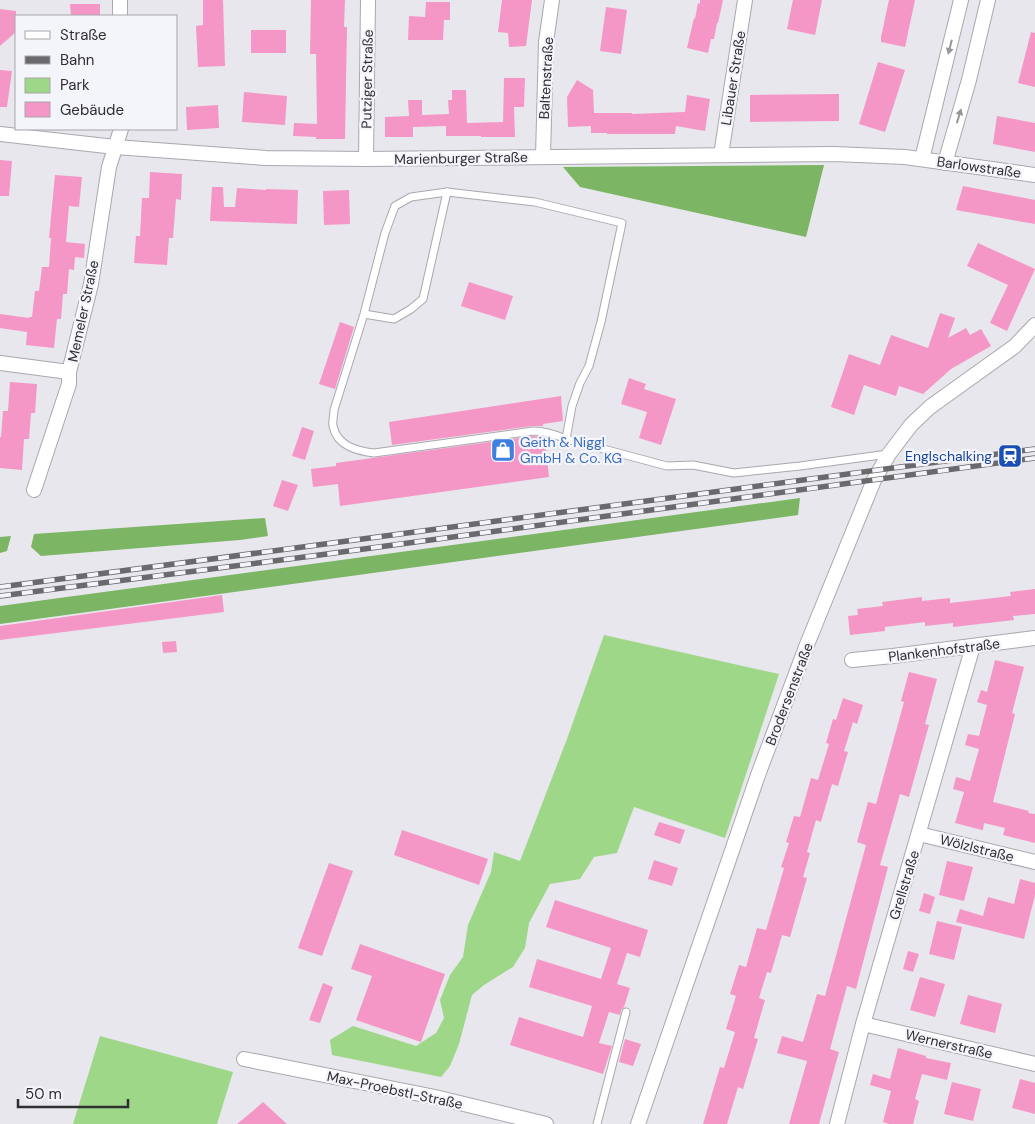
<svg xmlns="http://www.w3.org/2000/svg" width="1035" height="1124" viewBox="0 0 1035 1124" font-family="'DM Sans',sans-serif">
<style>
.green{fill:#9fd789}
.forest{fill:#7cb564}
.building{fill:#f597c6}
.lines{fill:none;stroke-linecap:round;stroke-linejoin:round}
.lane-casing{stroke:#a8a8ae;stroke-width:9}
.street-casing{stroke:#a8a8ae;stroke-width:16}
.lane{stroke:#fff;stroke-width:7}
.street{stroke:#fff;stroke-width:14}
.rail-casing{stroke:#6a6a6d;stroke-width:5.5}
.rail{stroke:#f4f4fb;stroke-width:4;stroke-dasharray:11;stroke-linecap:butt}
.oneway{fill:#979798}
.labels{text-anchor:middle;stroke-width:4.5;stroke-linejoin:round;paint-order:stroke}
.street-label{font-size:14px;fill:#2f2f31;stroke:#f4f4fb}
.shop-label{font-size:14px;fill:#366cbe;stroke:#f4f4fb;text-anchor:start}
.transit-label{font-size:14px;fill:#164399;stroke:#f4f4fb;text-anchor:end}
</style>
<rect width="100%" height="100%" fill="#e7e7ed"/>
<g class="green">
<path d="M604,635L779,674L725,838L634,807L617,853L594,857L580,879L550,884L529,923L525,948L513,967L484,985L472,995L459,1044L450,1066L441,1077L332,1055L330,1040L353,1026L416,1046L436,1033L444,1018L440,1000L450,975L463,957L468,925L491,872L494,852L520,861L567,739Z"/>
<path d="M100,1036L233,1072L217,1124H73Z"/>
</g>
<g class="forest">
<path d="M824,165L806,237L580,187L563,167Z"/>
<path d="M800,498L798,515L0,624V606Z"/>
<path d="M265,518L268,536L240,540L41,556L31,547L34,534Z"/>
<path d="M11,536L7,551L0,553V537Z"/>
</g>
<g class="building">
<path d="M203,0H223L225,66L198,67L196,26L203,25Z"/>
<path d="M311,0H345L344,27H347L345,139H316V137L293,136L294,123L317,124L316,54H310Z"/>
<path d="M502,0H532L526,46L509,47L508,33L498,32Z"/>
<path d="M700,0H723L718,23H717L714,39H711L708,53L687,48L694,18L695,19L698,3L700,4Z"/>
<path d="M793,0H822L815,35L787,29Z"/>
<path d="M889,0H915L905,47L881,42V37Z"/>
<path d="M426,2H450V20H444L443,40H408L409,16L425,17Z"/>
<path d="M70,4H100V16H71Z"/>
<path d="M606,7L627,10L621,54L600,51Z"/>
<path d="M0,9L16,11V32L0,46Z"/>
<rect x="251" y="30" width="35" height="23"/>
<path d="M1031,32L1035,33V87L1018,83Z"/>
<path d="M878,62L905,70L885,132L859,124Z"/>
<path d="M0,70L12,71L7,107H0Z"/>
<path d="M504,78H525L524,107H514L515,137H481V136H446V126L413,127V137H385V117L409,116L408,100H422V115L449,114L448,100H452V90H466L467,123L503,122Z"/>
<path d="M577,80L593,90L594,113H632V114L685,112L687,95L710,99L705,131L676,126L675,134H607V133H591V126L568,127L567,97Z"/>
<path d="M244,92L287,96L285,125L242,122Z"/>
<path d="M839,94V121L750,122V95Z"/>
<path d="M218,105L219,128L187,130L186,107Z"/>
<path d="M997,116L1035,123V152L993,144Z"/>
<path d="M0,160L12,161L9,196H0Z"/>
<path d="M150,172L182,174L181,200L176,199L173,238H169L167,265L134,263L136,236H140L142,198H149Z"/>
<path d="M55,175L82,177L79,207L69,206L66,242L85,244L84,258L75,257L74,270L69,269L67,294H63L61,319H57L54,348L26,345L27,332L0,328V314L29,318V317H32L35,291H39L42,267H49L51,238H49Z"/>
<path d="M963,186L1035,200V224L956,210Z"/>
<path d="M212,187H223L224,207H235L237,188L266,190V189L298,190L297,224L210,221Z"/>
<path d="M349,190L350,224L324,225L323,191Z"/>
<path d="M978,243L1035,269L1007,331L990,323L1008,285L967,266Z"/>
<path d="M469,282L513,296L505,320L461,306Z"/>
<path d="M940,313L955,318L948,338L966,328L970,335L981,329L991,346L951,369L923,394L899,386L896,396L864,385L854,415L831,407L849,354L880,365L891,335L928,348Z"/>
<path d="M340,322L354,327L335,389L319,384Z"/>
<path d="M629,378L646,384L644,389L676,399L661,445L639,438L647,412L621,404Z"/>
<path d="M10,382L37,384L35,413H31L29,439H24L22,470L0,468V437H1L3,411H8Z"/>
<path d="M561,396L563,421L543,424V426H532L392,445L389,422Z"/>
<path d="M302,427L314,431L305,460L292,456Z"/>
<path d="M533,436L545,437L549,477L340,506L338,484L313,487L311,469L336,466V463Z"/>
<path d="M282,480L298,485L288,511L273,506Z"/>
<path d="M1035,589V614L1013,616L1014,620L953,627V623L925,626V622L885,627V631L850,635L848,616L858,615L857,609L883,606L882,602L922,597V601L950,598V603L1011,596L1010,592Z"/>
<path d="M222,595L224,612L0,640V626Z"/>
<path d="M176,641L177,652L163,653L162,642Z"/>
<path d="M995,660L1024,667L1012,713L1015,714L993,802L1029,811L1028,813L1035,814V843L1003,835L1005,828L984,823L983,830H982L955,823L964,792L953,789L956,777L970,781L979,749L965,745L968,734L979,736L987,705L977,702L981,690L987,692Z"/>
<path d="M909,672L937,679L925,724L929,725L909,797L900,794L880,865L888,867L856,989L847,986L830,1049L839,1052L819,1124H789L807,1061L777,1053L782,1036L803,1042L817,994L825,996L866,845L857,842L868,802L876,804L904,702L901,701Z"/>
<path d="M843,698L863,705L857,724L853,722L844,751L848,752L838,786L832,784L821,822L816,820L807,852L810,853L803,877L807,878L790,937L782,935L771,973L767,972L759,998L765,1000L754,1038L758,1039L743,1089L738,1087L727,1124H703L720,1067L724,1068L735,1032L726,1029L736,996L730,994L739,965L746,967L757,928L766,930L784,868L781,867L789,843L786,842L794,816L800,817L811,778L818,780L829,744L826,743L833,719L836,720Z"/>
<path d="M659,822L685,830L680,844L654,835Z"/>
<path d="M402,830L488,859L479,885L394,855Z"/>
<path d="M654,860L678,868L672,886L648,879Z"/>
<path d="M947,861L973,867L964,901L939,895Z"/>
<path d="M329,863L353,871L322,956L298,948Z"/>
<path d="M1020,879L1035,883V895L1024,939L956,922L960,909L983,916L988,897L1014,904Z"/>
<path d="M924,893L935,897L930,914L919,911Z"/>
<path d="M555,900L648,930L640,957L627,953L617,984L630,988L624,1007L621,1010L620,1015L609,1012L599,1043L612,1046L603,1074L510,1045L519,1017L583,1037L592,1006L529,987L537,959L601,979L611,948L546,927Z"/>
<path d="M937,921L962,927L954,960L929,954Z"/>
<path d="M360,944L445,974L421,1042L356,1020L372,976L351,969Z"/>
<path d="M908,951L919,954L913,972L903,969Z"/>
<path d="M920,977L945,984L935,1017L910,1010Z"/>
<path d="M323,983L333,987L320,1023L309,1020Z"/>
<path d="M968,995L1002,1004L995,1033L960,1024Z"/>
<path d="M625,1039L641,1044L633,1066L619,1062Z"/>
<path d="M898,1048L926,1056V1058L951,1063L947,1080L922,1074L915,1099L919,1101L913,1124H889L883,1122L891,1091L870,1085L873,1074L890,1079Z"/>
<path d="M1020,1079L1035,1083V1114L1012,1108Z"/>
<path d="M952,1082L981,1089L973,1121L944,1114Z"/>
<path d="M263,1102L287,1124H237L254,1110Z"/>
</g>
<g class="lines">
<defs>
<g id="lane">
<path d="M447,192L535,202L622,223L601,322L589,366L580,383L572,406L566,439"/>
<path d="M364,314L394,319L411,309L423,299L447,192L411,197L395,206L385,233L364,314L334,410C334,415 332,422 333,426C337,446 357,451 374,453L533,431C545,431 554,434 566,439L667,466L693,465L734,473L800,466L888,454"/>
<path d="M597,1124L626,1012"/>
</g>
<g id="street">
<path d="M120,0V16"/>
<path d="M0,134L115,147L266,158L366,159L834,154L905,157L1035,175"/>
<path d="M721,155L745,0"/>
<path d="M543,157L546,42L552,0"/>
<path d="M366,159L368,0"/>
<path d="M922,159L961,0"/>
<path d="M945,163L969,80L988,0"/>
<path d="M0,363L69,372"/>
<path d="M34,490L69,384V372L91,284L109,167L121,129"/>
<path d="M852,660L893,656L1035,638"/>
<path d="M919,834L1035,862"/>
<path d="M863,1024L1035,1064"/>
<path d="M244,1059L435,1097L546,1124"/>
<path d="M638,1124L758,775L806,647L874,480L889,454L911,425L930,407L1015,346L1035,325"/>
<path d="M837,1124L863,1024L973,646"/>
</g>
</defs>
<use href="#lane" class="lane-casing"/>
<use href="#street" class="street-casing"/>
<use href="#lane" class="lane"/>
<use href="#street" class="street"/>
<defs>
<g id="rail">
<path d="M0,587L310,546L1035,449"/>
<path d="M0,596L312,556L1035,458"/>
</g>
</defs>
<use href="#rail" class="rail-casing"/>
<use href="#rail" class="rail"/>
</g>
<defs><path id="oneway-solid" d="M-6-.8H1V-3.2L6.5 0L1 3.2V.8H-6Z" transform="scale(1.25)"/></defs>
<g class="oneway">
<use href="#oneway-solid" transform="translate(950 47) rotate(104)"/>
<use href="#oneway-solid" transform="translate(959 116) rotate(-73)"/>
</g>
<defs>
<symbol id="shop-square" viewBox="-11 -11 22 22"><rect x="-9" y="-9" width="18" height="18" rx="4" fill="#3f7fe0" stroke="#f4f4fb"/><path d="M-5-2.5h2.3a2.7 3.5 0 0 1 5.4 0H5L5.5 6h-11ZM-1.5-2.5h3a1.5 2.3 0 0 0-3 0Z" fill="#fff"/></symbol>
<symbol id="station-square" viewBox="-11 -11 22 22"><rect x="-9" y="-9" width="18" height="18" rx="4" fill="#1a4fb4" stroke="#f4f4fb"/><path d="M-3-6H3Q5-6 5-4V2Q5 4 3 4L4.5 6H3L1.5 4h-3L-3 6H-4.5L-3 4Q-5 4-5 2V-4Q-5-6-3-6ZM-3.5-4v3h7v-3ZM-3.5 1v1.5H-2V1ZM2 1v1.5H3.5V1Z" fill="#fff"/></symbol>
</defs>
<g fill-rule="evenodd">
<use href="#shop-square" x="489" y="436" width="28" height="28"/>
<use href="#station-square" x="996" y="442" width="28" height="28"/>
</g>
<g class="labels">
<g class="street-label">
<text transform="translate(546 78) rotate(-87)" y="5">Baltenstraße</text>
<text transform="translate(733 78) rotate(-81)" y="5">Libauer Straße</text>
<text transform="translate(367 79) rotate(-89)" y="5">Putziger Straße</text>
<text transform="translate(461 158) rotate(-1)" y="5">Marienburger Straße</text>
<text transform="translate(979 167) rotate(8)" y="5">Barlowstraße</text>
<text transform="translate(83 311) rotate(-78)" y="5">Memeler Straße</text>
<text transform="translate(944 650) rotate(-7)" y="5">Plankenhofstraße</text>
<text transform="translate(789 694) rotate(-69)" y="5">Brodersenstraße</text>
<text transform="translate(977 848) rotate(14)" y="5">Wölzlstraße</text>
<text transform="translate(904 885) rotate(-73)" y="5">Grellstraße</text>
<text transform="translate(949 1044) rotate(13)" y="5">Wernerstraße</text>
<text transform="translate(395 1090) rotate(12)" y="5">Max-Proebstl-Straße</text>
</g>
<g class="shop-label">
<text x="520" y="447">Geith &amp; Niggl<tspan x="520" dy="16">GmbH &amp; Co. KG</tspan></text>
</g>
<g class="transit-label">
<text x="992" y="461">Englschalking</text>
</g>
</g>
<rect x="15" y="15" width="162" height="115" fill="#f4f4fb" stroke="#a5a5aa"/>
<rect x="25" y="31" width="25" height="8" fill="#ffffff" stroke="#a5a5aa"/>
<text x="60" y="40" font-size="15" fill="#2f2f31">Straße</text>
<rect x="25" y="56" width="25" height="8" fill="#6a6a6d" stroke="#a5a5aa"/>
<text x="60" y="65" font-size="15" fill="#2f2f31">Bahn</text>
<rect x="25" y="78" width="25" height="15" fill="#9fd789" stroke="#a5a5aa"/>
<text x="60" y="90" font-size="15" fill="#2f2f31">Park</text>
<rect x="25" y="102" width="25" height="15" fill="#f597c6" stroke="#a5a5aa"/>
<text x="60" y="115" font-size="15" fill="#2f2f31">Gebäude</text>
<path d="M18 1099v8h110v-8" fill="none" stroke="#2f2f31" stroke-width="2.5"/>
<text x="25" y="1099" font-size="15" fill="#2f2f31" stroke="#f4f4fb" stroke-width="4" paint-order="stroke">50 m</text>
</svg>
